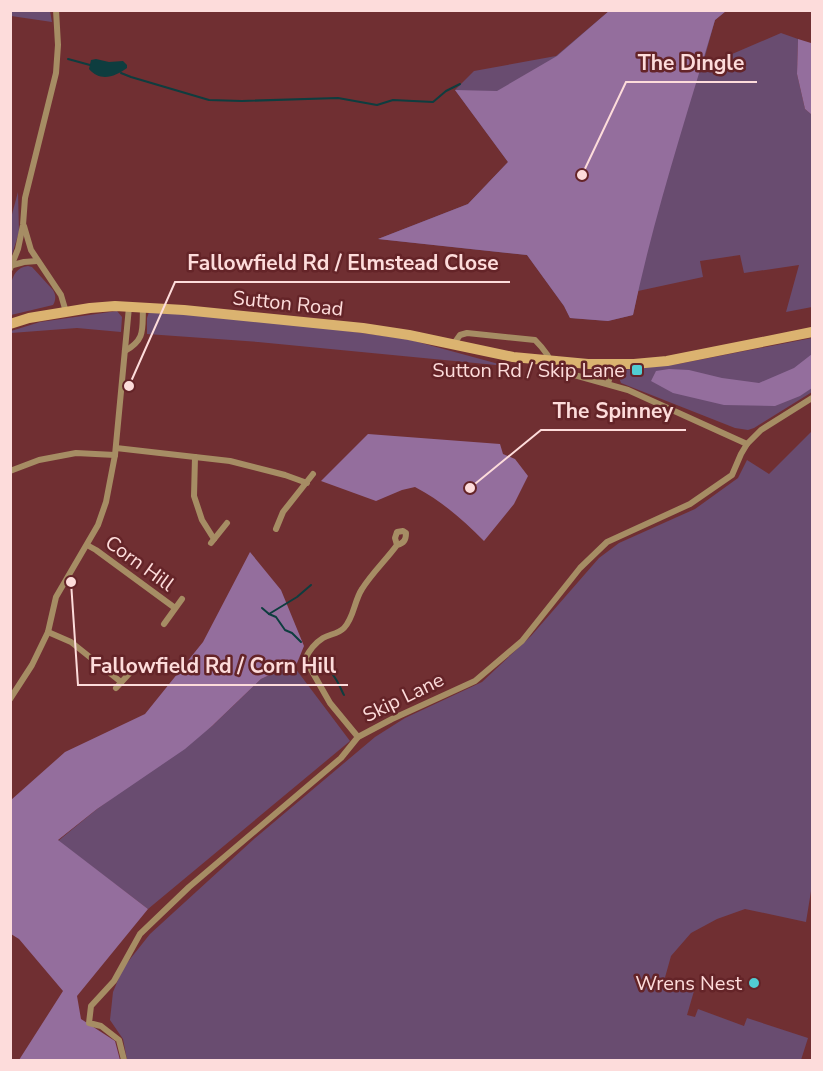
<svg xmlns="http://www.w3.org/2000/svg" width="823" height="1071" viewBox="0 0 823 1071" font-family="'Nunito Sans',sans-serif">
<style>
.green{fill:#694c70}
.forest{fill:#946e9d}
.water{fill:#0e3d3f}
.lines{fill:none;stroke-linecap:round;stroke-linejoin:round}
.stream{stroke:#0e3d3f;stroke-width:2}
.minor{stroke:#a68d64;stroke-width:6}
.secondary{stroke:#dbb370;stroke-width:10}
.poi-dot{fill:#51ccd2;stroke:#642428;stroke-width:2}
.labels{text-anchor:middle;stroke-width:5;stroke-linejoin:round;paint-order:stroke}
.street-label{font-size:20px;fill:#fddcdb;stroke:#642428}
.poi-label{font-size:20px;fill:#fddcdb;stroke:#642428;text-anchor:end}
.leader{fill:none;stroke:#fddcdb;stroke-width:2}
.callout-dot{fill:#fddcdb;stroke:#642428;stroke-width:2}
.callout-label{font-size:21px;text-anchor:middle;font-weight:bold;fill:#fddcdb;stroke:#642428;stroke-width:5;stroke-linejoin:round;paint-order:stroke}
</style>
<rect width="100%" height="100%" fill="#702f32"/>
<g class="green">
<path d="M11,10L50,11L52,22L11,16Z"/>
<path d="M609,11H726L715,20L702,67L781,33L798,39L797,74L805,109L812,115V307L786,312L799,265L744,273L740,255L700,261L703,277L638,291L633,315L608,321L570,318L564,306L527,255L378,239L468,204L508,162L455,90L474,71L556,56Z"/>
<path d="M18,192L19,232L11,258V218Z"/>
<path d="M28,266L32,267L53,290C56,295 56,300 53,305L11,315C10,299 6,268 28,266Z"/>
<path d="M117,311L122,317L121,332L77,328L11,333V331L40,322Z"/>
<path d="M149,312L174,313L325,328L407,339L506,366L258,342L147,334V318Z"/>
<path d="M812,338V392L754,428L748,430L735,428L621,383L618,375L622,370L678,364Z"/>
<path d="M812,431V885L806,922L745,909L717,919L691,933L671,956L664,981L694,991L687,1015L695,1017L698,1009L744,1026L747,1018L808,1038L801,1060H127L123,1039L110,1020L113,992L123,968L150,934L254,839L375,737L405,718L482,682L531,636L599,558L619,543L695,509L738,478L747,460L769,474Z"/>
<path d="M295,668L350,741L148,909L58,841L97,809L212,726L261,679L278,671Z"/>
</g>
<g class="forest">
<path d="M609,11H726L715,20C686,118 654,215 633,315L608,321L570,318L564,306L527,255L378,239L468,204L508,162L455,90L497,91L557,56Z"/>
<path d="M798,39L811,43L812,52V115L805,109L797,74Z"/>
<path d="M812,354V388L800,396L775,406L724,405L673,393L651,381L656,371L669,369L689,370L722,378L759,383L794,368Z"/>
<path d="M368,434L500,444L503,454L515,459L528,476L514,504L484,541C463,520 442,501 415,487L402,490L376,501L321,481Z"/>
<path d="M250,552L281,590L304,646L295,668L278,671L261,679L212,726L185,749L97,809L58,840L148,909L77,996L81,1019L115,1041L120,1060H19L63,991L19,939L11,934V800L65,752L145,714L203,642Z"/>
</g>
<path class="water" d="M96,59L109,62L123,61L127,65V68C115,77 100,82 89,69L91,60Z"/>
<g class="lines">
<g class="stream">
<path d="M68,59L90,65"/>
<path d="M121,73L131,77L209,100L242,101L338,98L377,105L393,100L433,102L446,91L460,84"/>
<path d="M262,608L269,614L276,617L285,630L292,633L301,642"/>
<path d="M269,614L297,597L311,585"/>
<path d="M323,663C328,667 337,680 339,685C341,688 342,692 344,695"/>
</g>
<g class="minor">
<path d="M24,226L31,250L61,295L66,312"/>
<path d="M13,265L24,262L37,261"/>
<path d="M10,269L18,249L23,225L25,198L56,73L58,45L56,10"/>
<path d="M453,345L460,335L467,333L535,340C543,348 550,356 553,367L560,371L628,390L747,444"/>
<path d="M125,351C146,339 142,329 143,308"/>
<path d="M608,383L614,364"/>
<path d="M116,448L230,461L285,475L307,483"/>
<path d="M195,457L194,496L202,520L214,539"/>
<path d="M10,471L39,460L76,453L115,455"/>
<path d="M276,529L283,512L313,474"/>
<path d="M211,543L227,523"/>
<path d="M87,545L96,550L175,608"/>
<path d="M164,624L182,599"/>
<path d="M48,632L71,642L121,682"/>
<path d="M116,688L138,664"/>
<path d="M10,699L32,665L48,632L56,597L98,525L106,502L115,455L129,307"/>
<path d="M358,737L330,703L305,659C309,651 315,643 323,638C330,634 338,634 344,628C354,618 354,601 362,589C372,573 386,560 397,545L395,538L397,532L403,531L406,533C406,540 404,543 397,545"/>
<path d="M124,1060L119,1040L101,1026L89,1023L91,1006L114,981L140,934L189,887L341,758L358,737L392,719L475,681L522,641L580,568L607,542L690,504L732,475L741,454L747,444L761,430L812,398"/>
</g>
<path class="secondary" d="M10,324L29,318L90,308L115,306L184,310L363,328L409,335L513,357L588,364H634L667,361L812,332"/>
</g>
<g class="poi-dot">
<rect x="631" y="364" width="12" height="12" rx="3"/>
<circle cx="754" cy="983" r="6"/>
</g>
<g class="labels">
<g class="street-label">
<text transform="translate(288 303) rotate(6)" y="7">Sutton Road</text>
<text transform="translate(140 563) rotate(36)" y="7">Corn Hill</text>
<text transform="translate(403 697) rotate(-26)" y="7">Skip Lane</text>
</g>
<g class="poi-label">
<text x="625" y="377">Sutton Rd / Skip Lane</text>
<text x="742" y="990">Wrens Nest</text>
</g>
</g>
<path class="leader" d="M582 175L626 82H757M129 386L175 282H510M470 488L541 430H686M71 582L78 685H348"/>
<g class="callout-dot">
<circle cx="582" cy="175" r="6"/>
<circle cx="129" cy="386" r="6"/>
<circle cx="470" cy="488" r="6"/>
<circle cx="71" cy="582" r="6"/>
</g>
<g class="callout-label">
<text x="691" y="70">The Dingle</text>
<text x="343" y="270">Fallowfield Rd / Elmstead Close</text>
<text x="613" y="418">The Spinney</text>
<text x="213" y="673">Fallowfield Rd / Corn Hill</text>
</g>
<rect width="823" height="1071" fill="none" stroke="#fddcdb" stroke-width="24"/>
</svg>
